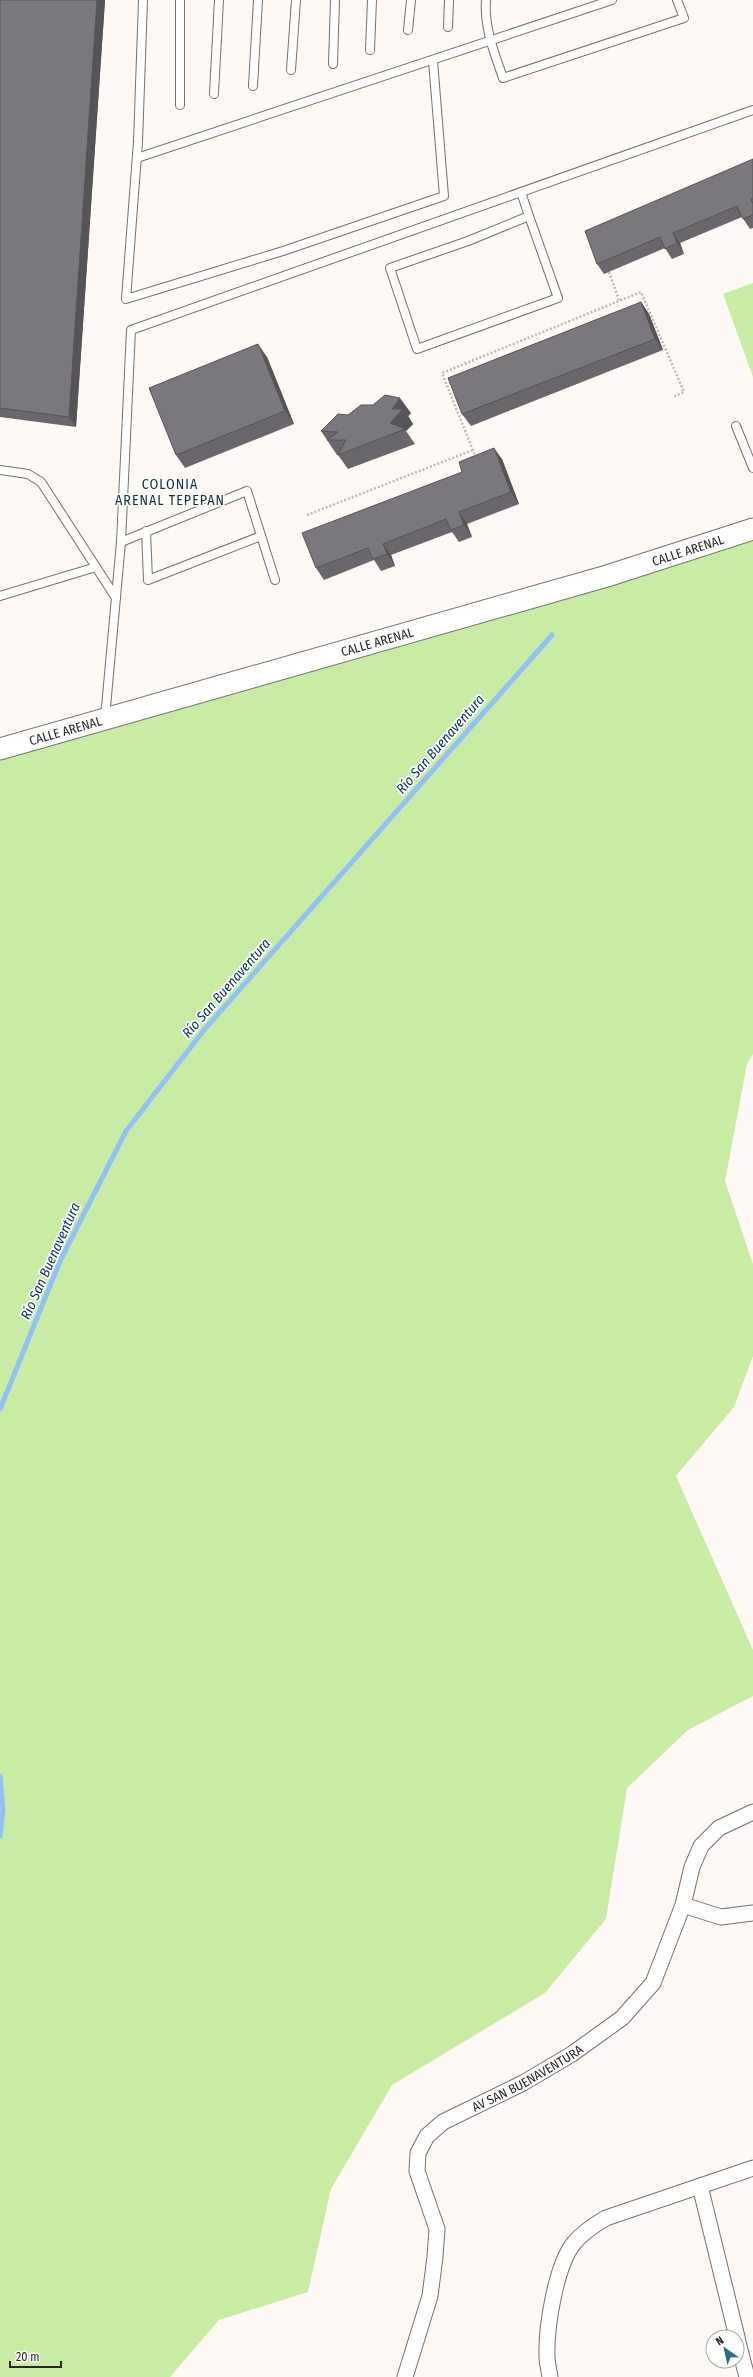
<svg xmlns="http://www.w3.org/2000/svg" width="753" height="2377" viewBox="0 0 753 2377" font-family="'Fira Sans Condensed',sans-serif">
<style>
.green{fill:#c8eca3}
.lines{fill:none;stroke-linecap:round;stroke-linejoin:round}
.stream{stroke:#90c1f7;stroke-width:5}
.lane-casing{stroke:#75706d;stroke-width:10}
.street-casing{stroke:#75706d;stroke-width:17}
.secondary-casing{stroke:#75706d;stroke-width:23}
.path{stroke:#beb9b6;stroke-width:2.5;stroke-dasharray:2 2;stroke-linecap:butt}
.lane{stroke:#fff;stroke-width:8}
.street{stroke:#fff;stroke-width:15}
.secondary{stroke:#fff;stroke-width:21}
.wall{fill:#69676b}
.shaded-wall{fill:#555457}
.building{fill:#7a787c;stroke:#555457}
.labels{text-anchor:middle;stroke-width:3.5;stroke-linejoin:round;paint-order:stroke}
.street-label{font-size:13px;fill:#292726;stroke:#fff}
.neighbourhood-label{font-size:14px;letter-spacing:1px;fill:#103138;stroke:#fff}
.water-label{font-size:14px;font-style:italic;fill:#02305a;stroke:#fff}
</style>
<rect width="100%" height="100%" fill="#fff9f6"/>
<g class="green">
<path d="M753,283V377L723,294Z"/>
<path d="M753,540V1054L747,1064L725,1181L753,1264V1356L734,1407L676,1476L753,1650V1696L688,1730L627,1788L606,1919L545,1993L392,2085L331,2189L308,2292L219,2320L170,2377H0V757Z"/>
</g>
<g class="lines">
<g class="stream">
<path d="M0,1409L61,1259L126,1131L204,1030L552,635"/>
<path d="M0,1776L3,1810L0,1836"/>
</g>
<defs>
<g id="lane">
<path d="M143,0L138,142L126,299L283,251L444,196L433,61"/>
<path d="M180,0V105"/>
<path d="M486,0C484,28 494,52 503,78L684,18L677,0"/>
<path d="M448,27L449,0"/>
<path d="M408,30L411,0"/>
<path d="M370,50L372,0"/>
<path d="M333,64L335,0"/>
<path d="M291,70L296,0"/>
<path d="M253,86L258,0"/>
<path d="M214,94L219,0"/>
<path d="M137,158L612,0"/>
<path d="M521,192L529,216L468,241L390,268L417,349L558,298L529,216"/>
<path d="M736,426L753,468"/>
<path d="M0,470L28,474L41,482L116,598"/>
<path d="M146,531L148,580L261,536"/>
<path d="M121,542L247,491L275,580"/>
<path d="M0,596L96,567"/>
<path d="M105,718L121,542L131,330L753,110"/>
</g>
<g id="street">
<path d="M683,1905L721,1917L753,1913"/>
<path d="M700,2186L737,2337"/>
<path d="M737,2338L747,2377"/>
<path id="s1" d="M405,2377L430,2296L435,2257L437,2229L417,2171L418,2153L427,2136L443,2122L523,2083L572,2054L622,2018L653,1983L683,1905L692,1867L701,1846L719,1828L753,1812"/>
<path d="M550,2377C549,2370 547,2363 547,2356C546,2327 556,2265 574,2243C583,2232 594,2225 606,2218L753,2168"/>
</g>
<g id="secondary">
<path id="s2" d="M0,749L607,576L753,529"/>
</g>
</defs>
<use href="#lane" class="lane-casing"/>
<use href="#street" class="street-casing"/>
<use href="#secondary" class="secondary-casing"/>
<g class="path">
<path d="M609,272L619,300"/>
<path d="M476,458L442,373L641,292L684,392L673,397"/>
<path d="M307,515L473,450"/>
</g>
<use href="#lane" class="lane"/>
<use href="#street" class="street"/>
<use href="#secondary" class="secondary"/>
</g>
<g class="wall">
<path d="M0,0H105L76,427L0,417Z"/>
<path d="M753,159V228L750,229L742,217L680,243L684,254L672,259L665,248L604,274L597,264Z"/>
<path d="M641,302L649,314L663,350L471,426L462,414Z"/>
<path d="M267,357L294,424L185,468L176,455Z"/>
<path d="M411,413L408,416L413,424L406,431L415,444L348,469L338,455H337L321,431L348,415Z"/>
<path d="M502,459L519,504L467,524L472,537L459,542L452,532L391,555L395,566L381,571L374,560L324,580L316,568Z"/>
</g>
<g class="shaded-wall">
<path d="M97,0H105L76,427L69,417Z"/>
<path d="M673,233L680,243L684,254L677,243Z"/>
<path d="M641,302L649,314L663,350L655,339Z"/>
<path d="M258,344L267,357L294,424L285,411Z"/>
<path d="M400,398L411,413L408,416L413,424L406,431L405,429L390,423L392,409Z"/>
<path d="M494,448L502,459L519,504L511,492Z"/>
<path d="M459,512L467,524L472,537L464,525Z"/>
<path d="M383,544L391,555L395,566L387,554Z"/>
</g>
<g class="building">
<path d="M0,0H97L69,417L0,408Z"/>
<path d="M753,159V199H751L753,204V215L743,219L737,206L673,233L677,243L665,249L660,237L597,264L585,231Z"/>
<path d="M641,302L655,339L462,414L448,378Z"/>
<path d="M258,344L285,411L176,455L149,388Z"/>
<path d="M385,395L400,398L392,409H403L390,423L405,429L338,455L346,440H327L338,432L321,431L338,414L348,415L361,405H373Z"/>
<path d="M494,448L511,492L459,512L464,525L451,530L446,519L383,544L387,554L373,559L368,548L316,568L302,533L462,472L459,462Z"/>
</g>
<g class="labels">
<g class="street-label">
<text dy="5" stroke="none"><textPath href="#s2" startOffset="716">CALLE ARENAL</textPath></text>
<text dy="5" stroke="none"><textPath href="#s2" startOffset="392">CALLE ARENAL</textPath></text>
<text dy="5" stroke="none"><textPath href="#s2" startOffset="68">CALLE ARENAL</textPath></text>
<text dy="5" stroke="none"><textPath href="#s1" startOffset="367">AV SAN BUENAVENTURA</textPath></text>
</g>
<g class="neighbourhood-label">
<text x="170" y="489">COLONIA<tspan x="170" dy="16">ARENAL TEPEPAN</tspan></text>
</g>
<g class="water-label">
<text transform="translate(440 744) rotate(-49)" y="5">Río San Buenaventura</text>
<text transform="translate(226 988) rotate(-49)" y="5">Río San Buenaventura</text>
<text transform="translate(50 1261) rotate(-66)" y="5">Río San Buenaventura</text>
</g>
</g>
<g transform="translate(725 2349) rotate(326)"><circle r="19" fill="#ffffff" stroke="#a9a9a8"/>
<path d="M0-3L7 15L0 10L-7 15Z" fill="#296f7d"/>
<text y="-6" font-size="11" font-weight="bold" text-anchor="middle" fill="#292726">N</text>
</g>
<path d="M10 2361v6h51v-6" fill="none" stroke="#292726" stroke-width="2"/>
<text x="16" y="2361" font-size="12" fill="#292726" stroke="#ffffff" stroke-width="3" paint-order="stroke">20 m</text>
</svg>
